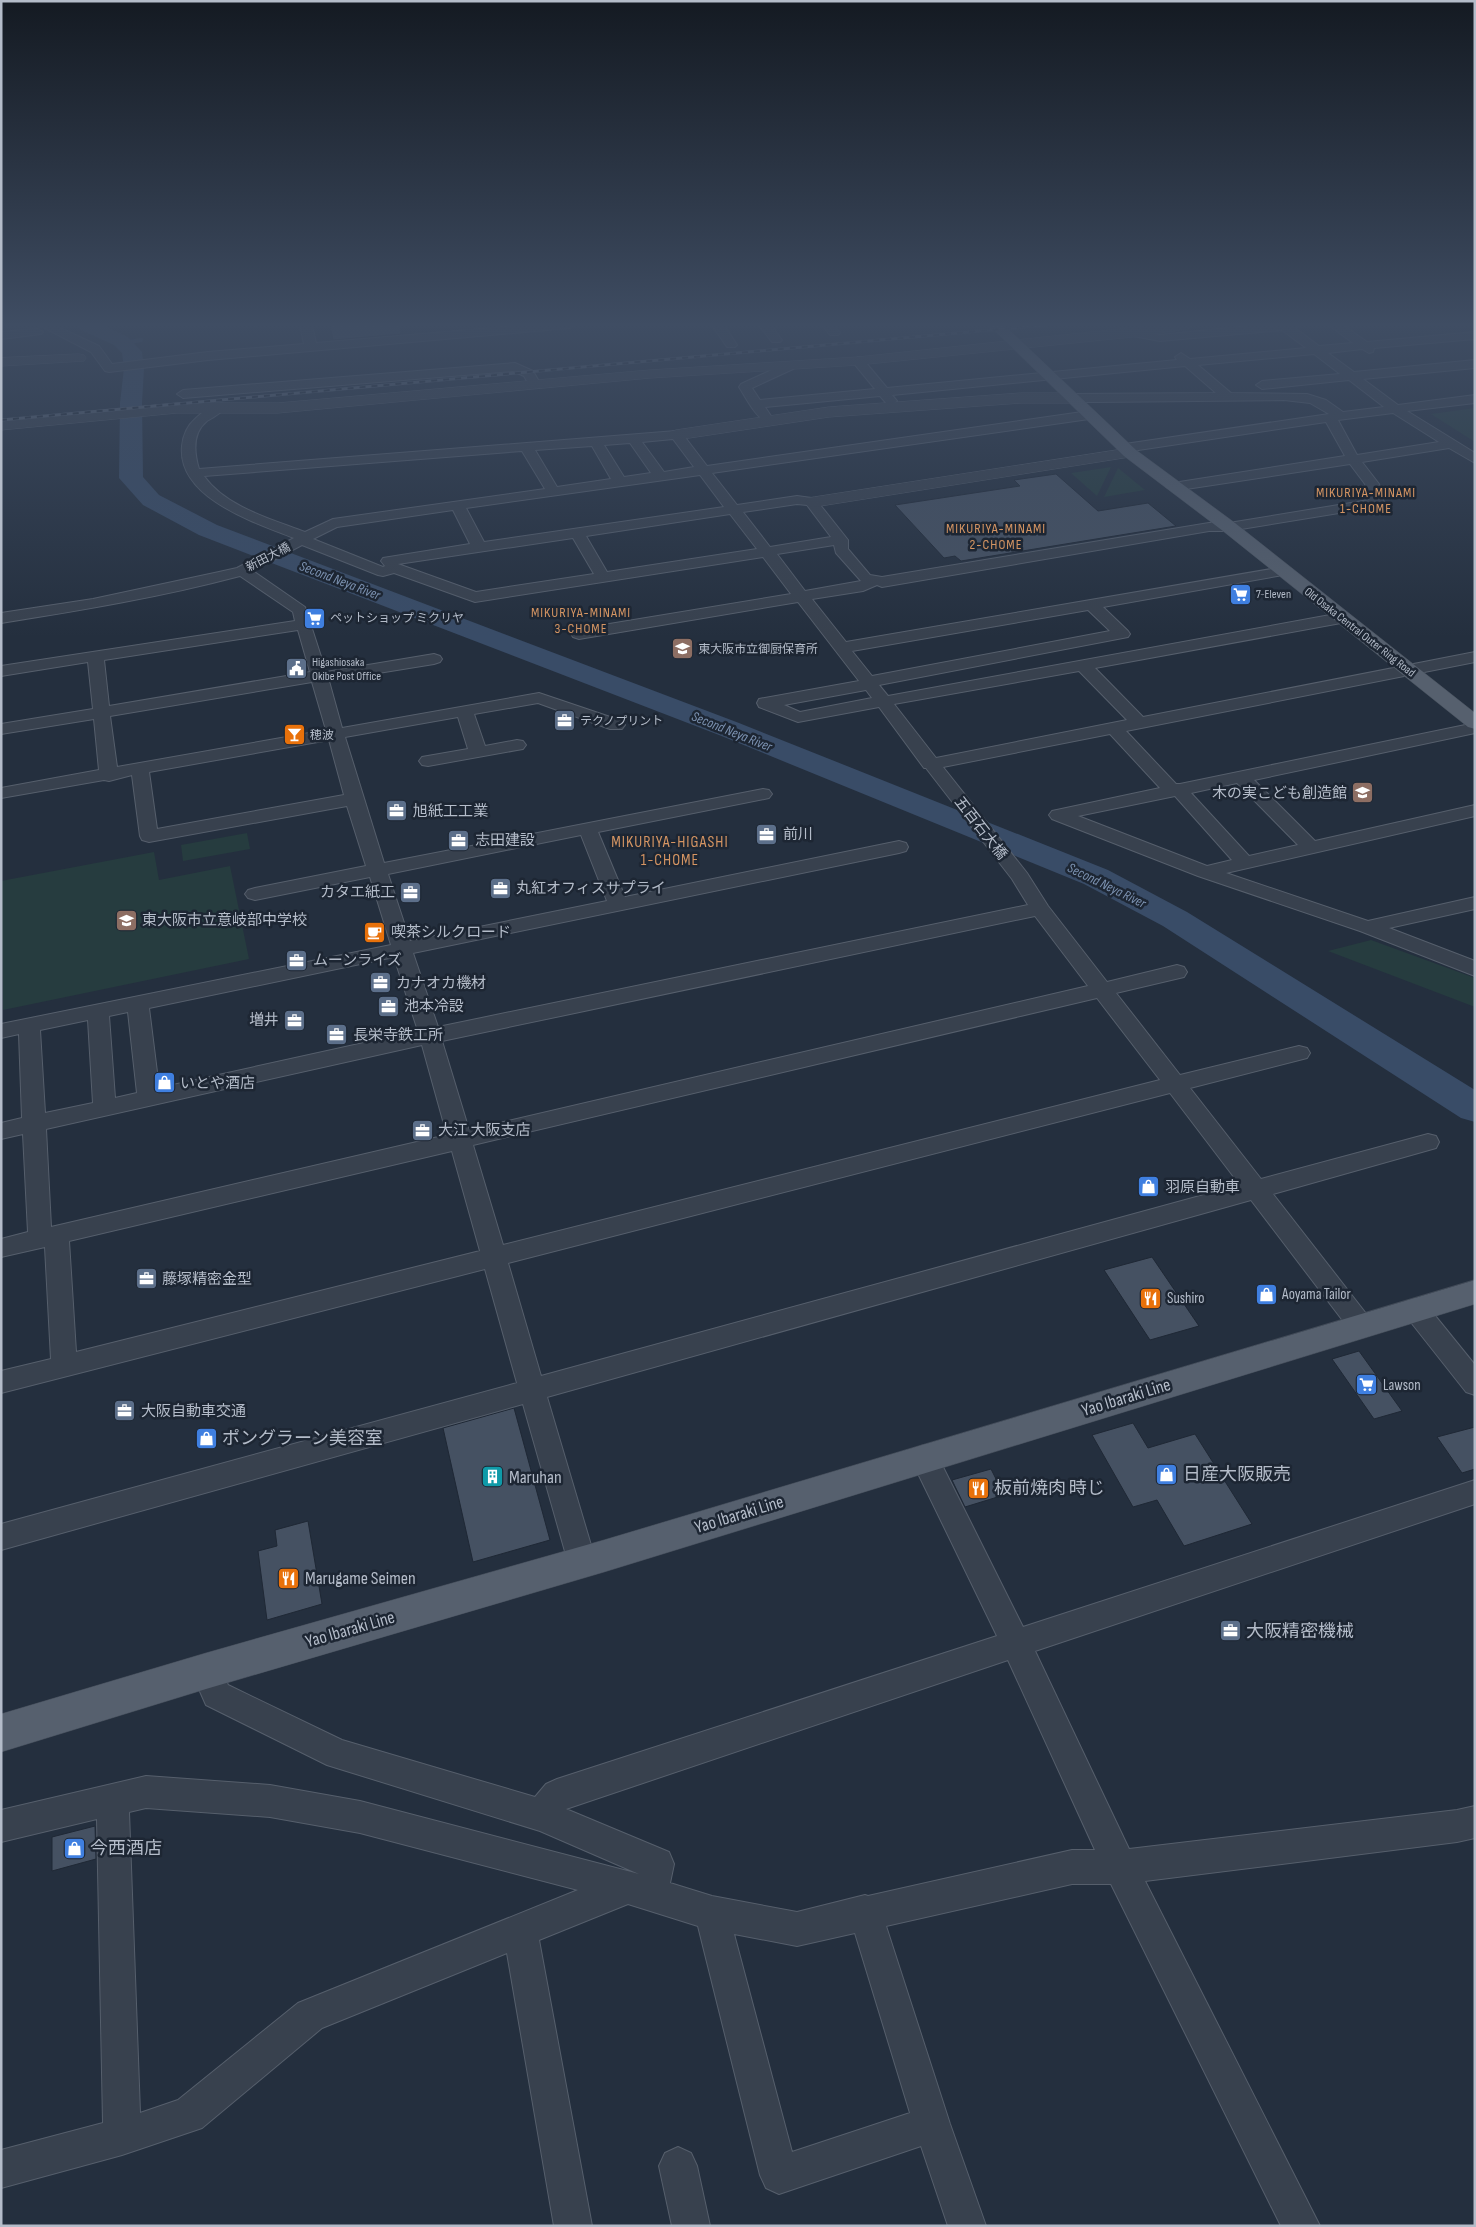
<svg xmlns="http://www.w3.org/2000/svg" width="1476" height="2227" viewBox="0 0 1476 2227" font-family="'Sofia Sans Condensed','Noto Sans JP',sans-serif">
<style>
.green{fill:#263c3f}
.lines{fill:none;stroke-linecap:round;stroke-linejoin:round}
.stream{stroke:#394c67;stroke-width:4}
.river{fill:#394c67;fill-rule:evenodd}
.building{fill:#455162;stroke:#1f2835}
.minor-casing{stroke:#565f6c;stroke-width:2}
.tertiary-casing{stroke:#565f6c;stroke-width:1}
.primary-casing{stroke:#414a57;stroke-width:1}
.minor{fill:#38414e;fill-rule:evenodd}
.tertiary{fill:#38414e;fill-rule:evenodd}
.primary{fill:#56606e;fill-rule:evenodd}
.rail-casing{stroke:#5a6575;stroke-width:3}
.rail{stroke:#1d2633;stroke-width:2;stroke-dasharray:6;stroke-linecap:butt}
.labels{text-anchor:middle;stroke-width:5;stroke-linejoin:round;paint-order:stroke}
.far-street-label{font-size:12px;fill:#b4bcc9;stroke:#1d2633}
.far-poi-label{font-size:12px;fill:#b4bcc9;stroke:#1d2633;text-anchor:start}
.far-neighbourhood-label{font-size:14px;letter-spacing:1px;fill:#d59563;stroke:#1d2633}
.far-water-label{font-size:14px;font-style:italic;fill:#7c92b1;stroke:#1d2633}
.poi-label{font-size:15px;fill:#b4bcc9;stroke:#1d2633;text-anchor:start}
.street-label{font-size:15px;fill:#b4bcc9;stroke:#1d2633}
.neighbourhood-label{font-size:16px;letter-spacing:1px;fill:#d59563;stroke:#1d2633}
.near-street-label{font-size:18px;fill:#b4bcc9;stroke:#1d2633}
.near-poi-label{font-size:18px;fill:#b4bcc9;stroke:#1d2633;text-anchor:start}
</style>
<rect width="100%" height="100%" fill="#242f3e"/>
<g class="green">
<path d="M1475,408V442L1431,414Z"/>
<path d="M1111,467L1097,496L1071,473Z"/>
<path d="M1118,468L1145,490L1104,497Z"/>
<path d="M247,833L250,849L183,861L181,845Z"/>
<path d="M154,852L159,880L230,866L249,959L3,1010L1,881Z"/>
<path d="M1371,940L1475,978V1007L1328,951Z"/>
</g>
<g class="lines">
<path class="stream" d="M123,343L141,340"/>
<path class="river" d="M76,325H103L128,337L142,352L144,368L142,403L143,477L159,495L217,525L739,723L1108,870L1187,912L1475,1090V1122L1461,1118L1163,926L1084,884L719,735L199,535L143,505L119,478L120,403L124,368L122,353L114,345L79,329Z"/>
</g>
<g class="building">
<path d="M330,325H401V334L333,340Z"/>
<path d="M1056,474L1098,511L1148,503L1176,526L961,561L955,556L944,558L895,505L1020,486L1014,480Z"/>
<path d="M1152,1257L1199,1326L1150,1340L1104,1270Z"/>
<path d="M1359,1351L1402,1411L1374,1419L1332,1359Z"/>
<path d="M514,1408L550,1540L473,1562L443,1428Z"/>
<path d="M1133,1423L1148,1448L1195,1434L1252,1524L1184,1546L1157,1500L1133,1507L1092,1435Z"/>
<path d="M1475,1427V1469L1462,1473L1437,1437Z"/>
<path d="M991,1469L1004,1495L965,1507L952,1480Z"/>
<path d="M308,1521L322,1604L267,1620L258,1551L277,1546L275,1530Z"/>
<path d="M95,1826L96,1859L52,1871V1837Z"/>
</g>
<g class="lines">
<defs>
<g id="minor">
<path d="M39,325H54L99,346L112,364L208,352L304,344L300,325H312L316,343L527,325H575L569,328L208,360L109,372L105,371L91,352Z"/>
<path d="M712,325H724L737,345L735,347H727Z"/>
<path d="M759,325H771L782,340L780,342H772Z"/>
<path d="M822,325H834L840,333L838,335H830Z"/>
<path d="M1258,325H1301L1295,328L1319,346L1353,343L1329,325H1343L1367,342L1475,332V339L1374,348L1373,352L1369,353L1362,349L1328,353L1354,372L1475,360V368L1363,379L1398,405L1475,395V403L1407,411L1475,453V463L1449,448L1362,462L1379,484L1384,503L1382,506L1229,531H1209L882,587L877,585L863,591L812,599L846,642L1283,567L1288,568L1290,571L1288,574L1283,575L1103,607L1128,631L1130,634L1128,637L879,685L888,696L1341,613L1347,615L1349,618L1347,621L1341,623L1095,668L1143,717L1475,652V662L1126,731L1176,784H1180L1475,723V733L1254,780L1315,841L1475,805V816L1226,873L1368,921L1475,897V909L1389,928L1475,961V976L1360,931L1198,876L1052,819L1049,815L1052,811L1160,788L1110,734L943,767L1027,873L1048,906L1107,982L1177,965L1184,967L1187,972L1184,977L1116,993L1180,1075L1299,1046L1307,1048L1310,1053L1307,1058L1190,1088L1261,1179L1428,1134L1436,1136L1439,1142L1436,1148L1273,1194L1371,1320L1375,1327L1371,1334L1362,1337L1353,1334L1251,1200L547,1397L596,1562L592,1571L582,1575L572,1571L568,1562L523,1404L1,1550V1524L517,1383L485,1269L1,1393V1371L51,1359L45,1247L1,1257V1239L28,1232L23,1134L1,1139V1123L22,1118L19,1034L1,1038V1024L391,945L370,877L255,900L248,898L245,894L248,890L255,888L366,866L347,806L149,842L142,840L140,836L132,775L109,781L104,780L1,798V788L99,770L94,719L1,734V724L93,709L88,662L1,676V666L295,621L293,612L240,576C161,597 82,610 1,623V613L93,599L219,572L237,568L294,538C256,523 177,498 182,446C183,436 187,426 195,419C202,412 215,402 224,404L226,407C221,413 214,417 207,421C192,433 194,452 199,469L676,431L681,432L707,466L1089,411L1093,412L1095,415L1093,418L1089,419L712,473L737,505L797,496L819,499L821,506L848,540V549L870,575L882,577L1209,523H1229L1369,500L1365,484L1350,464L1173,491L1166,487L1173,483L1345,456L1326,422L1125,452L1118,448L1125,444L1329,414L1310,403L1284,400L1096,402H1073L1067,398L1073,394L1216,393L1185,366L892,395L897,401L891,405L887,404L880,396L765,407L771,416L765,420C756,418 745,396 739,387L741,384L789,362L793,363L795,366L793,369L752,388L760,400L875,389L852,361L858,357L862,358L887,388L1177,360L1175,357L1181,353L1190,359L1306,348L1282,330L1160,341L1128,335L1126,333L1132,330L1160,335ZM1314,354L1340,374L1262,381L1256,385L1262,389L1349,380L1384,407L1343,412L1326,400L1307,394L1231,393L1198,365ZM1393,413L1439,442L1357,455L1338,420ZM673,439L694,467L664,472L642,442ZM630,443L651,473L624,477L604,445ZM592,446L611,479L557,487L535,450ZM522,451L545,489L333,519L305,532C271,519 226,507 204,476ZM700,475L724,507L484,542L466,508ZM797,504L807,505L831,537L770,547L743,512ZM453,510L470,544L383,558L381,561L385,566L383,567L313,539L337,527ZM730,514L757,549L607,572L586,536ZM573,538L594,574L476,592L398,564ZM302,545L378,575L383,576L394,573L475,602L763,557L791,594L579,629L573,631L571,634L573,637L579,639L798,602L859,681L759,699L757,703L759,707L798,722L879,707L924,768H926L1012,879L1028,905L438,1027L413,953L899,853L906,851L908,847L906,843L899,841L625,897L598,832L769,798L772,794L769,790L763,789L384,863L345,737L458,717L468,749L422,757L419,761L422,765L428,766L517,750L523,749L526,745L523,741L517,740L485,746L474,714L538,703L610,729H622L625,725L622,721L539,693L342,728L329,681L434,664L440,662L442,659L440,656L434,654L326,672L305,607L253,571ZM834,545L836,553L861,581L805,591L777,554ZM1088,610L1110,631L872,676L852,651ZM298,630L310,672L109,706L104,660ZM1079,671L1127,720L936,758L894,704ZM312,682L326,730L117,767L110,716ZM866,690L872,698L800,712L784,705ZM329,740L344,795L157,829L149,772ZM1237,783L1298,845L1249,856L1191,793ZM1175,796L1232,860L1207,866L1078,816ZM581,835L607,901L410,941L388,874ZM1035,916L1088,986L469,1130L442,1041ZM394,957L418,1031L159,1088L149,1008ZM1097,998L1160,1080L503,1245L473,1145ZM128,1012L137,1093L115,1098L109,1016ZM88,1020L93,1103L45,1113L40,1030ZM422,1045L447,1135L51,1227L46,1129ZM1170,1093L1240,1185L541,1376L508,1263ZM452,1151L480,1251L76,1352L69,1241Z"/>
<path d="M37,329L43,332L41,334L1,339V332Z"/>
<path d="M515,363L533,371L541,385L539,388H531L524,376L513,371L183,398L177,394L183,390Z"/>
<path d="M1415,1299L1424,1302L1475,1365V1395L1466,1392L1406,1316L1402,1309L1406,1302Z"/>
<path d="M924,1445L934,1449L1023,1627L1475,1480V1504L1035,1651L1129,1849L1457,1810L1475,1806V1838L1457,1842L1145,1881L1320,2226H1281L1111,1884H1072L886,1926L950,2124L986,2226H948L921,2146L779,2194L766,2188L760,2175L698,1926L628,1904L539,1940L592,2226H554L507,1953L322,2028L202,2128L122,2155L1,2188V2150L103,2123L97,1819L1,1842V1810L146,1776L270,1785L360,1801L639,1874L540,1831L327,1765L206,1705L191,1671L195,1661L206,1657L217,1661L228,1685L342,1740L535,1797L546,1784L557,1779L997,1636L910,1457L914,1449ZM1008,1660L1095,1850H1072L868,1896L865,1895L797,1912L712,1896L670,1883L674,1864L669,1852L566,1809ZM146,1808L270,1817L360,1833L578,1890L298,2003L178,2100L140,2113L129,1812ZM855,1933L910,2113L792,2152L734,1934L797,1946Z"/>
<path d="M678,2147L691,2153L697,2166L710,2226H672L659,2166L665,2153Z"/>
</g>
<g id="tertiary">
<path d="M1157,325H1194L1187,329L1132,337L858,365L650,378L278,413H177L1,430V420L177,403H278L650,370L858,357Z"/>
<path d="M79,354L84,355L86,358L84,361L1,366V358Z"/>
<path d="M1021,393H1073L1078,395L1081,398L1078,401L1073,403H1021L829,417L676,440L670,438L668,435L670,432L676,430L829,407Z"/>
<path d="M1130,448L1136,450L1138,453L1136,456L814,507L808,506L805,502L808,498L814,497Z"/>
</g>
<g id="primary">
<path d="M989,325H1004L1136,450L1235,523L1475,713V729L1468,727L1223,531L1124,456Z"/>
<path d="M1475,1280V1304L604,1572L206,1689L1,1752V1714L206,1653L604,1540Z"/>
</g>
</defs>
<use href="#minor" class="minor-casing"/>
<use href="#tertiary" class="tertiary-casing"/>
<use href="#primary" class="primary-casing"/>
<use href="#minor" class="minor"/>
<use href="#tertiary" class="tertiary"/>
<use href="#primary" class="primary"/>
<defs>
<path id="rail" d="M1,420L1045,325"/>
</defs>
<use href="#rail" class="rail-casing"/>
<use href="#rail" class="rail"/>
</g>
<linearGradient id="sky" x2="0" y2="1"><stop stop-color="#141a22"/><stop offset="0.51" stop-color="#3f4d63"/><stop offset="1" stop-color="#3f4d63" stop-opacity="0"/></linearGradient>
<rect width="1476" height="637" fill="url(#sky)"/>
<defs>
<symbol id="supermarket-square" viewBox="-11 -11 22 22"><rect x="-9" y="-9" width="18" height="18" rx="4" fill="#3f7fe0" stroke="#1d2633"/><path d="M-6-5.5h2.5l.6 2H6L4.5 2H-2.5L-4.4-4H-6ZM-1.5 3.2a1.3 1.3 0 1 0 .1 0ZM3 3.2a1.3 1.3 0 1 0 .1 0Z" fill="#fff"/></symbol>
<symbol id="school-square" viewBox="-11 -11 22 22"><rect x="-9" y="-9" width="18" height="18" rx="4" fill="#8d6e63" stroke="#1d2633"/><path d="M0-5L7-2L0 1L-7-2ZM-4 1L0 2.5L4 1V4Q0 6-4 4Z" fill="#fff"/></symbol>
<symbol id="civic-square" viewBox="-11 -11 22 22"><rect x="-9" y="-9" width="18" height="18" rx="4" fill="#5c6f8a" stroke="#1d2633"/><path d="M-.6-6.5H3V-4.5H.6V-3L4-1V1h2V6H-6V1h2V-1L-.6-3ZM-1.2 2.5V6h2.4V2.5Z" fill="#fff"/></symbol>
<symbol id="office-square" viewBox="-11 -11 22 22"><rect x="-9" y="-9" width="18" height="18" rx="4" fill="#5c6f8a" stroke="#1d2633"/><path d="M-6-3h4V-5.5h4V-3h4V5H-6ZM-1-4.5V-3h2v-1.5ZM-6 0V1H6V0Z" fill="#fff"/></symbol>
<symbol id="bar-square" viewBox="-11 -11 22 22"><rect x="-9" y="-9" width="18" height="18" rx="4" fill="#e8710a" stroke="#1d2633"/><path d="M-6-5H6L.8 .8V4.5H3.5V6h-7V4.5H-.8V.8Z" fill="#fff"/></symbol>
<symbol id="cafe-square" viewBox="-11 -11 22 22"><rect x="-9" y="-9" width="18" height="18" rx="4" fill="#e8710a" stroke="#1d2633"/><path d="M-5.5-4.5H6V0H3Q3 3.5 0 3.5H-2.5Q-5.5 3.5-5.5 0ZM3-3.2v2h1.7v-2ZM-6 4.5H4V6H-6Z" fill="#fff"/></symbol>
<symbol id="shop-square" viewBox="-11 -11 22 22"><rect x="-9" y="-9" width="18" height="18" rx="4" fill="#3f7fe0" stroke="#1d2633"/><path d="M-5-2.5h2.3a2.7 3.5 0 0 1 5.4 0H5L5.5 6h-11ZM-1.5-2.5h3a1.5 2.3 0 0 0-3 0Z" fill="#fff"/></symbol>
<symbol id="restaurant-square" viewBox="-11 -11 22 22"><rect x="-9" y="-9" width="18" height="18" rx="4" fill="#e8710a" stroke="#1d2633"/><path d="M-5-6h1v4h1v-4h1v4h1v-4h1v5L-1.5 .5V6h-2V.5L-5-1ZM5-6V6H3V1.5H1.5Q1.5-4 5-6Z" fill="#fff"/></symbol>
<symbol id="building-square" viewBox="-11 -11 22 22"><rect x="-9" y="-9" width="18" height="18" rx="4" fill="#0f9aa8" stroke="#1d2633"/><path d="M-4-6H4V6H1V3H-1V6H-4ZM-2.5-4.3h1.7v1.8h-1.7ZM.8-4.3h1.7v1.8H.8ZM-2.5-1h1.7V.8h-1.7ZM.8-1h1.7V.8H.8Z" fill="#fff"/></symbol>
</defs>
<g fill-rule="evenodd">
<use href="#supermarket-square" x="1228" y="582" width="25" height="25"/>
<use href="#supermarket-square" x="302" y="606" width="25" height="25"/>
<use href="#school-square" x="670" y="636" width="25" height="25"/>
<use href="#civic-square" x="284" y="656" width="25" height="25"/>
<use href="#office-square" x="552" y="708" width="25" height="25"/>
<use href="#bar-square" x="282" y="722" width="25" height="25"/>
<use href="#school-square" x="1350" y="780" width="25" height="25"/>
<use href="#office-square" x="384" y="798" width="25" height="25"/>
<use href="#office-square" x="754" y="822" width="25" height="25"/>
<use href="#office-square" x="446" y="828" width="25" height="25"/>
<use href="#office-square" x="488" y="876" width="25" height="25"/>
<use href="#office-square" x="398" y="880" width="25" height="25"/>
<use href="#school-square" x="114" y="908" width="25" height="25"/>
<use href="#cafe-square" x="362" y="920" width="25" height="25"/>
<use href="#office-square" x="284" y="948" width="25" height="25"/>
<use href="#office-square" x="368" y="970" width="25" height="25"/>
<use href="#office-square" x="376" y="994" width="25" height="25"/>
<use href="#office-square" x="282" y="1008" width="25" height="25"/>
<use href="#office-square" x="324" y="1022" width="25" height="25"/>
<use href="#shop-square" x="152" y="1070" width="25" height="25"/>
<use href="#office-square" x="410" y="1118" width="25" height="25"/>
<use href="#shop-square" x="1136" y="1174" width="25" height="25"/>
<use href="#office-square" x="134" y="1266" width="25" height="25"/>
<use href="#shop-square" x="1254" y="1282" width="25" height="25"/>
<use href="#restaurant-square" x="1138" y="1286" width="25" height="25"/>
<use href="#supermarket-square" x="1354" y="1372" width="25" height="25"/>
<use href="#office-square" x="112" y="1398" width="25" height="25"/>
<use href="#shop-square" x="194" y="1426" width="25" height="25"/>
<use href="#shop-square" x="1154" y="1462" width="25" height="25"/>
<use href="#building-square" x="480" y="1464" width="25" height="25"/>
<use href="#restaurant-square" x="966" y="1476" width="25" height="25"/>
<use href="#restaurant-square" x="276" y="1566" width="25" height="25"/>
<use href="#office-square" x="1218" y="1618" width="25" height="25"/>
<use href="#shop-square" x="62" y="1836" width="25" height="25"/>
</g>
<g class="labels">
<g class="far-street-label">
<text transform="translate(268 557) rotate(-27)" y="4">新田大橋</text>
<text transform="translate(1360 632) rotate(38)" y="4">Old Osaka Central Outer Ring Road</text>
</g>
<g class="far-poi-label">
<text x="1256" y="598">7-Eleven</text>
<text x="330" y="622">ペットショップ ミクリヤ</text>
<text x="698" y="653">東大阪市立御厨保育所</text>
<text x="312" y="666">Higashiosaka<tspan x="312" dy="14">Okibe Post Office</tspan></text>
<text x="580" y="725">テクノプリント</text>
<text x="310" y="739">穂波</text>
</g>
<g class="far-neighbourhood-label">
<text x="1366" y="497">MIKURIYA-MINAMI<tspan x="1366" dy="16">1-CHOME</tspan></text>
<text x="996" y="533">MIKURIYA-MINAMI<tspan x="996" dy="16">2-CHOME</tspan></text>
<text x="581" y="617">MIKURIYA-MINAMI<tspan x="581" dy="16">3-CHOME</tspan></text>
</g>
<g class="far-water-label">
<text transform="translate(340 580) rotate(21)" y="5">Second Neya River</text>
<text transform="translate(732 731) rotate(22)" y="5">Second Neya River</text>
<text transform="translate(1107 885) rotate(26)" y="5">Second Neya River</text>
</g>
<g class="poi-label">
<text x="1347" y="798" text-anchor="end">木の実こども創造館</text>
<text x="413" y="816">旭紙工工業</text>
<text x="783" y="839">前川</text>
<text x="475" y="845">志田建設</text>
<text x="516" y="893">丸紅オフィスサプライ</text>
<text x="395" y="897" text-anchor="end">カタエ紙工</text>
<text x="142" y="925">東大阪市立意岐部中学校</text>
<text x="391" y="937">喫茶シルクロード</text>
<text x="313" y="965">ムーンライズ</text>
<text x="396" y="988">カナオカ機材</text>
<text x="404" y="1011">池本冷設</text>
<text x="279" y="1025" text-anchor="end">増井</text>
<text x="353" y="1040">長栄寺鉄工所</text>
<text x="180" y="1088">いとや酒店</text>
<text x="438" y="1135">大江 大阪支店</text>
<text x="1165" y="1192">羽原自動車</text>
<text x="162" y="1284">藤塚精密金型</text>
<text x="1282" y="1299">Aoyama Tailor</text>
<text x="1167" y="1303">Sushiro</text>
<text x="1383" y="1390">Lawson</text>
<text x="141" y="1416">大阪自動車交通</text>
</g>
<g class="street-label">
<text transform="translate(981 828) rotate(52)" y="5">五百石大橋</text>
</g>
<g class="neighbourhood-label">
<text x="670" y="847">MIKURIYA-HIGASHI<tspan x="670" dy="18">1-CHOME</tspan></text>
</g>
<g class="near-street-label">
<text transform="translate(1126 1397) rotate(-17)" y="6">Yao Ibaraki Line</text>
<text transform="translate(739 1514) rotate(-17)" y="6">Yao Ibaraki Line</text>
<text transform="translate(350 1629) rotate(-16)" y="6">Yao Ibaraki Line</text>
</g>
<g class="near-poi-label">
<text x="222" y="1444">ポングラーン美容室</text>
<text x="1183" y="1480">日産大阪販売</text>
<text x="509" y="1483">Maruhan</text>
<text x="994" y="1494">板前焼肉 時じ</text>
<text x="305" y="1584">Marugame Seimen</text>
<text x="1246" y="1637">大阪精密機械</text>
<text x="90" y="1854">今西酒店</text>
</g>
</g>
<rect width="1476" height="2227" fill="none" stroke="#b4bcc9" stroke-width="5"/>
</svg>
